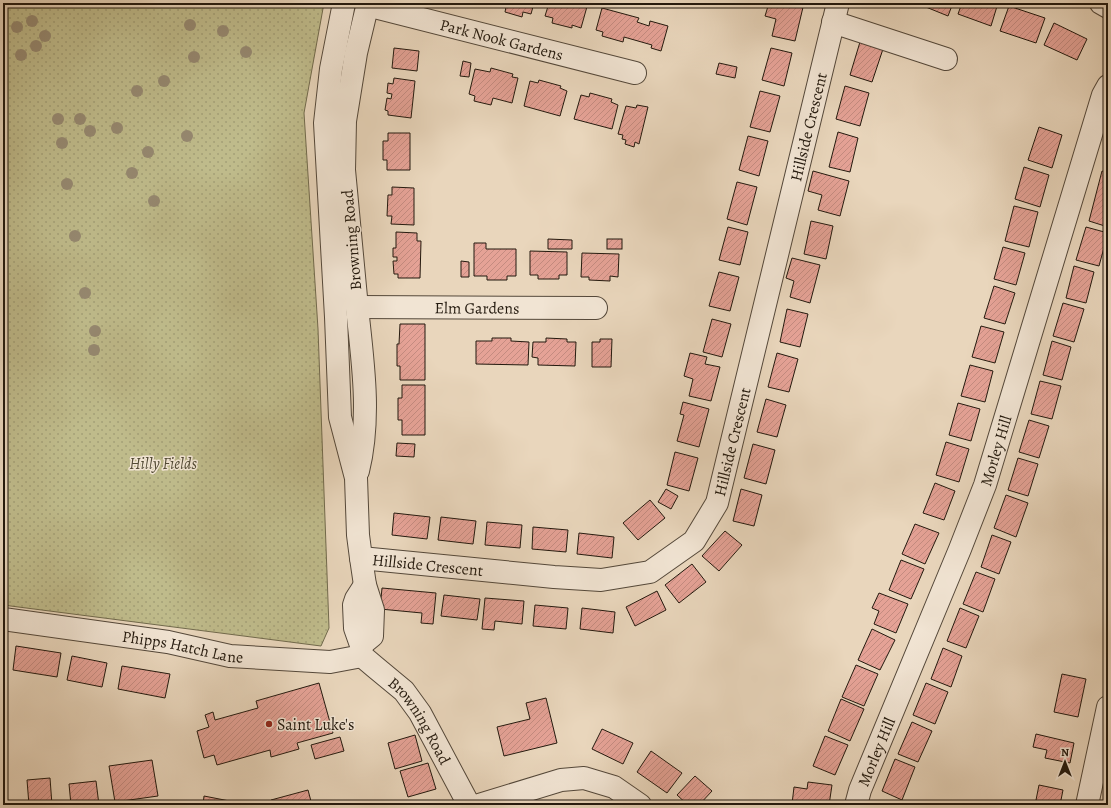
<svg xmlns="http://www.w3.org/2000/svg" width="1111" height="808" viewBox="0 0 1111 808" font-family="Alegreya,serif">
<style>
.park{fill:url(#park-dots);stroke:#716a4c}
.building{fill:url(#building-hatch);stroke:#23190e}
.lines{fill:none;stroke-linecap:round;stroke-linejoin:round}
.minor-casing{stroke:#54483a;stroke-width:24}
.minor{stroke:#f1e4d3;stroke-width:22}
.tree{fill:#968971}
.poi-dot{fill:#8f2418;stroke:#f1e4d3;stroke-width:1.5}
.labels{text-anchor:middle;stroke-width:3;stroke-linejoin:round;paint-order:stroke}
.street-label{font-size:16px;fill:#23190e;stroke:#f1e4d3}
.park-label{font-size:16px;font-style:italic;fill:#524a34;stroke:#f1e4d3}
.poi-label{font-size:16px;fill:#23190e;stroke:#f1e4d3;text-anchor:start}
</style>
<defs>
<pattern id="park-dots" width="8" height="8" patternUnits="userSpaceOnUse"><rect width="8" height="8" fill="#bfbb8b"/><path d="M2 2h.1M6 6h.1" fill="none" stroke="#a4a077" stroke-width="1.8" stroke-linecap="round"/></pattern>
<pattern id="building-hatch" width="6" height="6" patternUnits="userSpaceOnUse"><rect width="6" height="6" fill="#e5a296"/><path d="M-1 1l2-2M0 6l6-6M5 7l2-2" fill="none" stroke="#c48b80"/></pattern>
</defs>
<rect width="100%" height="100%" fill="#e9d6bc"/>
<filter id="stains"><feTurbulence type="fractalNoise" baseFrequency=".005" numOctaves="4"/><feColorMatrix values="0 0 0 0 .2 0 0 0 0 .09 0 0 0 0 .02 0 0 0 .5 -.17"/></filter>
<radialGradient id="worn" r=".72"><stop offset=".6" stop-color="#630" stop-opacity="0"/><stop offset="1" stop-color="#630" stop-opacity=".3"/></radialGradient>
<path class="park" d="M3,3H324L304,113L318,329L329,628L321,646L3,605Z"/>
<g class="building">
<path d="M496,3H534L531,14L523,12L522,17L505,12L506,7L495,4Z"/>
<path d="M549,3H588L581,28L572,25V28L552,23L553,18L545,16Z"/>
<path d="M769,3H804L795,41L772,36L776,19L765,16Z"/>
<path d="M916,3H953L948,16Z"/>
<path d="M962,3H998L991,26L958,14Z"/>
<path d="M1009,6L1045,18L1036,43L1000,31Z"/>
<path d="M602,8L639,18L637,22L649,26L650,21L668,26L661,51L651,48L652,45L624,37L623,42L602,36L603,32L596,30Z"/>
<path d="M1054,23L1087,39L1077,60L1044,45Z"/>
<path d="M860,42L883,49L872,82L850,75Z"/>
<path d="M394,48L419,51L417,71L392,68Z"/>
<path d="M771,48L792,53L784,86L762,80Z"/>
<path d="M463,61L471,63L469,77L460,76Z"/>
<path d="M719,63L737,67L735,78L716,74Z"/>
<path d="M491,68L513,74L512,77L518,78L512,103L493,98L491,105L474,101L475,96L469,94L475,69L490,72Z"/>
<path d="M394,78L415,81L411,118L388,115V111L385,110L387,98L391,99L392,94L387,93L388,83L393,84Z"/>
<path d="M539,80L561,86L560,88L567,91L560,116L524,106L530,81L538,83Z"/>
<path d="M845,86L869,93L860,126L836,119Z"/>
<path d="M760,91L780,96L770,132L750,127Z"/>
<path d="M590,93L612,99L611,102L618,105L612,129L574,119L581,95L589,97Z"/>
<path d="M637,105L648,107L639,144L635,142L634,147L625,144L626,140L622,139L623,135L618,134L626,106L636,108Z"/>
<path d="M1039,127L1062,135L1052,168L1028,160Z"/>
<path d="M838,132L858,138L850,172L829,167Z"/>
<path d="M388,133H410V170H387V160H383V141H388Z"/>
<path d="M748,136L768,141L759,176L739,170Z"/>
<path d="M1024,167L1049,175L1040,207L1015,199Z"/>
<path d="M813,171L849,181L840,216L818,210L822,195L808,191Z"/>
<path d="M1102,171L1108,173V227L1089,221Z"/>
<path d="M737,182L757,187L747,225L727,219Z"/>
<path d="M392,187L414,188V225L391,224L392,216H387L388,195H392Z"/>
<path d="M1014,206L1038,212L1029,247L1005,241Z"/>
<path d="M811,221L833,226L826,259L804,254Z"/>
<path d="M728,227L748,232L740,265L719,260Z"/>
<path d="M1086,227L1108,233L1099,266L1076,260Z"/>
<path d="M396,232L417,233V241H421L420,278H398V274H394L393,261H397V257H393V248H396Z"/>
<path d="M548,239L572,240V249H548Z"/>
<rect x="607" y="239" width="15" height="10"/>
<path d="M474,243H486V249H516V276H507V280H487V276H474Z"/>
<path d="M1003,247L1025,253L1016,285L994,279Z"/>
<path d="M530,251L567,252V275H559V279H538V275H530Z"/>
<path d="M582,253L619,254L618,277L610,276V281L589,280V277H581Z"/>
<path d="M792,258L820,265L810,303L790,297L794,281L786,278Z"/>
<path d="M461,261L469,262V277H461Z"/>
<path d="M1074,266L1094,272L1086,303L1066,298Z"/>
<path d="M719,272L739,277L730,311L709,306Z"/>
<path d="M994,286L1015,293L1005,324L984,318Z"/>
<path d="M1063,303L1084,309L1074,342L1053,336Z"/>
<path d="M787,309L808,314L800,347L780,342Z"/>
<path d="M712,319L731,324L722,357L703,352Z"/>
<path d="M400,324H425V380H400V366H397V344H399Z"/>
<path d="M981,326L1004,332L995,363L972,357Z"/>
<path d="M492,338H511V341L529,342L528,365L476,364V341H492Z"/>
<path d="M546,338L567,339V342H576L575,366L538,365V358L532,357L533,342H546Z"/>
<path d="M600,339H612L611,367H592V342H600Z"/>
<path d="M1052,341L1071,347L1062,380L1043,375Z"/>
<path d="M690,353L707,357L705,364L720,367L711,401L689,396L693,379L684,376Z"/>
<path d="M777,353L798,359L789,392L768,387Z"/>
<path d="M970,365L993,371L985,402L961,396Z"/>
<path d="M1040,381L1061,386L1052,419L1031,414Z"/>
<path d="M402,385H425V435H402V420H398V398H402Z"/>
<path d="M766,399L786,405L777,437L757,432Z"/>
<path d="M683,402L709,409L699,447L677,441L684,415L680,414Z"/>
<path d="M958,403L980,409L971,441L949,435Z"/>
<path d="M1029,420L1049,426L1039,458L1019,452Z"/>
<path d="M946,442L969,449L959,482L936,475Z"/>
<path d="M397,443L415,444L414,457L396,456Z"/>
<path d="M753,444L775,450L766,484L744,478Z"/>
<path d="M675,452L698,458L689,491L667,485Z"/>
<path d="M1018,458L1038,464L1028,496L1008,490Z"/>
<path d="M935,483L955,491L944,520L923,513Z"/>
<path d="M666,489L678,496L671,509L658,502Z"/>
<path d="M741,489L762,495L754,526L733,521Z"/>
<path d="M1006,495L1028,503L1016,537L994,528Z"/>
<path d="M650,500L665,518L638,540L623,523Z"/>
<path d="M394,513L430,517L427,539L392,535Z"/>
<path d="M441,517L476,521L473,544L438,540Z"/>
<path d="M487,522L522,525L520,548L485,545Z"/>
<path d="M915,524L939,533L925,564L902,554Z"/>
<path d="M533,527L568,530L566,552L532,549Z"/>
<path d="M725,531L742,545L719,571L702,556Z"/>
<path d="M579,533L614,537L612,558L577,554Z"/>
<path d="M992,535L1011,542L999,574L981,567Z"/>
<path d="M901,560L924,569L911,599L889,590Z"/>
<path d="M692,564L706,582L679,603L665,585Z"/>
<path d="M976,572L995,579L983,612L963,604Z"/>
<path d="M382,588L436,593L433,624L421,623L422,613L380,609Z"/>
<path d="M657,591L666,610L635,626L626,607Z"/>
<path d="M879,593L908,604L896,633L874,624L879,611L872,608Z"/>
<path d="M444,595L480,599L477,620L441,616Z"/>
<path d="M485,598L524,601L522,624L495,621L494,630L482,629Z"/>
<path d="M535,605L568,608L566,629L533,626Z"/>
<path d="M582,608L615,612L613,633L580,629Z"/>
<path d="M960,608L979,616L966,648L947,641Z"/>
<path d="M872,629L895,640L880,670L858,660Z"/>
<path d="M3,645L5,646L3,669Z"/>
<path d="M16,646L61,653L57,677L13,670Z"/>
<path d="M943,648L962,656L951,687L931,679Z"/>
<path d="M72,656L107,663L102,687L67,680Z"/>
<path d="M856,665L878,674L864,706L842,697Z"/>
<path d="M122,666L170,674L165,698L118,689Z"/>
<path d="M1062,674L1086,679L1078,717L1054,712Z"/>
<path d="M319,683L333,733L297,743L299,749L271,757L270,750L217,765L214,755L204,758L197,731L209,727L205,715L213,712L215,720L258,708L256,701Z"/>
<path d="M926,683L948,692L935,724L913,715Z"/>
<path d="M546,698L557,743L504,756L497,727L530,719L526,703Z"/>
<path d="M841,699L864,709L850,741L828,731Z"/>
<path d="M912,722L932,731L918,762L898,754Z"/>
<path d="M602,729L633,743L623,764L592,749Z"/>
<path d="M1036,734L1074,743L1070,763L1045,758L1047,750L1033,747Z"/>
<path d="M415,735L422,761L395,769L388,743Z"/>
<path d="M825,736L848,745L835,775L813,766Z"/>
<path d="M340,737L344,751L315,759L311,745Z"/>
<path d="M651,751L682,773L667,793L637,772Z"/>
<path d="M895,759L915,767L902,800L882,791Z"/>
<path d="M152,760L158,796L115,802L109,766Z"/>
<path d="M428,763L436,789L408,797L400,771Z"/>
<path d="M695,776L712,791L699,805H688L677,795Z"/>
<path d="M50,778L52,805H29L27,780Z"/>
<path d="M96,781L99,805H71L69,784Z"/>
<path d="M808,782L832,785L829,805H800L792,804L794,787L807,789Z"/>
<path d="M1039,785L1063,790L1060,805H1035Z"/>
<path d="M308,790L312,805H272L271,800Z"/>
<path d="M204,796L250,805H203Z"/>
</g>
<g class="lines">
<defs>
<g id="minor">
<path d="M344,3L331,69L325,123L336,317L340,417L356,478L358,535L361,558L365,585L373,610L372,636L361,645"/>
<path d="M1101,3L1108,7"/>
<path id="s1" d="M367,5L635,73"/>
<path d="M833,22L946,59"/>
<path id="s2" d="M357,307L596,308"/>
<path d="M358,471C371,418 363,363 357,308C353,262 348,216 344,170L345,121L356,53L368,3"/>
<path id="s3" d="M361,558L554,577L601,580L650,572L694,541L717,503L838,3"/>
<path id="s4" d="M365,585L356,599L354,605L355,628L361,645L362,656L375,667L404,691L420,713L469,805"/>
<path id="s5" d="M3,619L168,642L230,656L330,662L362,656"/>
<path d="M479,805L561,780L584,778L614,787L640,805"/>
<path id="s6" d="M856,805L860,790L960,549L985,485L1103,95L1108,86"/>
<path d="M1087,805L1108,707"/>
</g>
</defs>
<use href="#minor" class="minor-casing"/>
<use href="#minor" class="minor"/>
</g>
<g class="tree">
<circle cx="32" cy="21" r="6"/>
<circle cx="190" cy="25" r="6"/>
<circle cx="17" cy="27" r="6"/>
<circle cx="223" cy="31" r="6"/>
<circle cx="45" cy="36" r="6"/>
<circle cx="36" cy="46" r="6"/>
<circle cx="246" cy="52" r="6"/>
<circle cx="21" cy="55" r="6"/>
<circle cx="194" cy="57" r="6"/>
<circle cx="164" cy="81" r="6"/>
<circle cx="137" cy="91" r="6"/>
<circle cx="58" cy="119" r="6"/>
<circle cx="80" cy="119" r="6"/>
<circle cx="117" cy="128" r="6"/>
<circle cx="90" cy="131" r="6"/>
<circle cx="187" cy="136" r="6"/>
<circle cx="62" cy="143" r="6"/>
<circle cx="148" cy="152" r="6"/>
<circle cx="132" cy="173" r="6"/>
<circle cx="67" cy="184" r="6"/>
<circle cx="154" cy="201" r="6"/>
<circle cx="75" cy="236" r="6"/>
<circle cx="85" cy="293" r="6"/>
<circle cx="95" cy="331" r="6"/>
<circle cx="94" cy="350" r="6"/>
</g>
<circle class="poi-dot" cx="269" cy="724" r="4"/>
<g class="labels">
<g class="street-label">
<text dy="6" stroke="none"><textPath href="#s1" startOffset="139">Park Nook Gardens</textPath></text>
<text dy="6" stroke="none"><textPath href="#s3" startOffset="776">Hillside Crescent</textPath></text>
<text transform="translate(351 240) rotate(-95)" y="6">Browning Road</text>
<text dy="6" stroke="none"><textPath href="#s2" startOffset="120">Elm Gardens</textPath></text>
<text dy="6" stroke="none"><textPath href="#s3" startOffset="452">Hillside Crescent</textPath></text>
<text dy="6" stroke="none"><textPath href="#s6" startOffset="381">Morley Hill</textPath></text>
<text dy="6" stroke="none"><textPath href="#s3" startOffset="67">Hillside Crescent</textPath></text>
<text dy="6" stroke="none"><textPath href="#s5" startOffset="182">Phipps Hatch Lane</textPath></text>
<text dy="6" stroke="none"><textPath href="#s4" startOffset="163">Browning Road</textPath></text>
<text dy="6" stroke="none"><textPath href="#s6" startOffset="57">Morley Hill</textPath></text>
</g>
<g class="park-label">
<text x="163" y="469">Hilly Fields</text>
</g>
<g class="poi-label">
<text x="277" y="730">Saint Luke's</text>
</g>
</g>
<rect width="1111" height="808" fill="none" stroke="#e9d6bc" stroke-width="16"/>
<rect x="4" y="4" width="1103" height="800" fill="none" stroke="#23190e" stroke-width="2"/>
<rect x="8" y="8" width="1095" height="792" fill="none" stroke="#23190e"/>
<g transform="translate(1065 762)" stroke="#f1e4d3" stroke-width="3" paint-order="stroke">
<path d="M0-3L7 15L0 10L-7 15Z" fill="#23190e"/>
<text y="-6" font-size="11" font-weight="bold" text-anchor="middle" fill="#23190e">N</text>
</g>
<rect width="100%" height="100%" filter="url(#stains)"/>
<rect width="100%" height="100%" fill="url(#worn)"/>
</svg>
